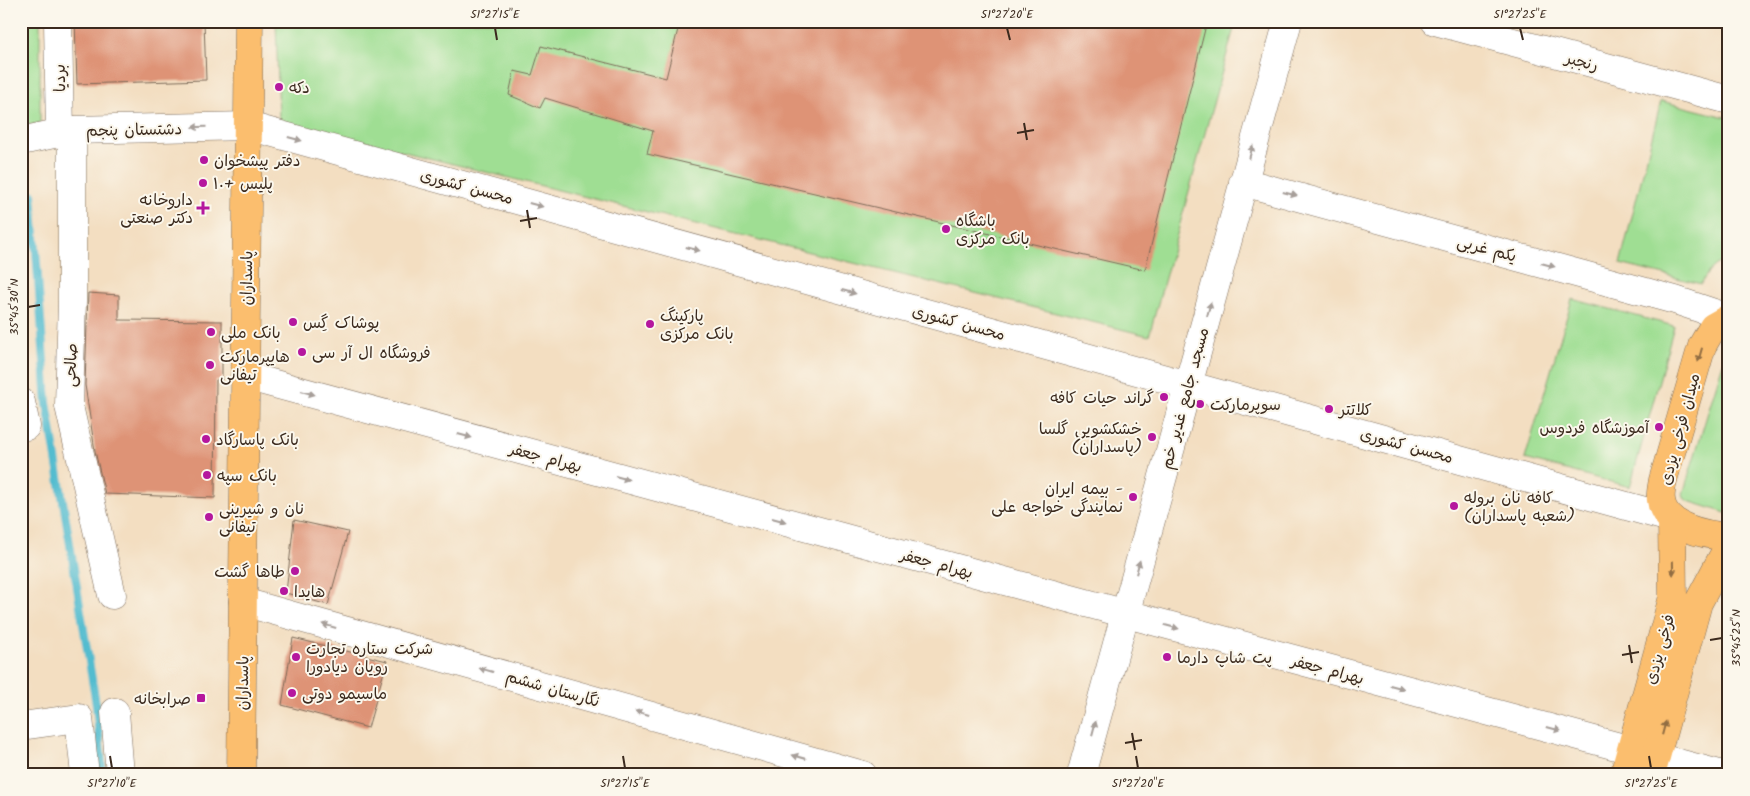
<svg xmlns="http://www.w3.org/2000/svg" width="1750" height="796" viewBox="0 0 1750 796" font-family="Kalam,'Playpen Sans Arabic',sans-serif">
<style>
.green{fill:#9fde93;stroke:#6d8458}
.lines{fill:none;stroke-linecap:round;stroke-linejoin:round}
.stream{stroke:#52bccf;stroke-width:8}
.building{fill:#de9376}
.minor-casing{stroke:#7b6957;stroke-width:29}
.major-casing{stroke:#7b6957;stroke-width:29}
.minor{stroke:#fff;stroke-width:28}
.major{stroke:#fbbe6e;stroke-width:28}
.oneway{fill:#a79f9a}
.oneway2{fill:#916d42}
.ticks{fill:none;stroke:#3b2a1e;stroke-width:2}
.poi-dot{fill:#b5179e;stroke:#fbf7ec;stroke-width:2}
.labels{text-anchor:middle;stroke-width:4;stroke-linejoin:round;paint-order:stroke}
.street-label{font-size:16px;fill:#3b2a1e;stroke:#fbf7ec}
.poi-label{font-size:16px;fill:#3b2a1e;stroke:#fbf7ec;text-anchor:start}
.neatline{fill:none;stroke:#3b2a1e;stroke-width:2}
.ticks-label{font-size:12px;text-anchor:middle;fill:#3b2a1e}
</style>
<rect width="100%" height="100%" fill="#fbf7ec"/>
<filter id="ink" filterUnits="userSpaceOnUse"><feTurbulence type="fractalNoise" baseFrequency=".02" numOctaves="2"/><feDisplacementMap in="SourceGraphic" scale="10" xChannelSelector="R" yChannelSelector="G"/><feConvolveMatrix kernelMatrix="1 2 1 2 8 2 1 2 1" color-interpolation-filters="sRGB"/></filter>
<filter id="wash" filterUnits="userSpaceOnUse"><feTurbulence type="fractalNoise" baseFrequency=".0096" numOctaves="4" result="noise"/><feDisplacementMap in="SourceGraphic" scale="20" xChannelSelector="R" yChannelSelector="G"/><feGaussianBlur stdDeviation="1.12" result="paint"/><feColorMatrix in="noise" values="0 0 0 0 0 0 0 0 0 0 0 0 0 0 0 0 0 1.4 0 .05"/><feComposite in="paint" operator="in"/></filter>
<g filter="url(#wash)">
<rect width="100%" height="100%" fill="#f3dec1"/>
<g class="green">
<path d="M21,21H40V123L21,127Z"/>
<path d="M276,21H1236L1149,336L279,121Z"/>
<path d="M1661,101L1729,118V259C1714,264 1708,271 1701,284L1620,264Z"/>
<path d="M1572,299L1674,326L1630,487L1525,459Z"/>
<path d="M1729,343V514L1688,501L1684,498L1683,494Z"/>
</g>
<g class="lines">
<path class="stream" d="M32,194L47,403L96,704L103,775"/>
</g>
<g id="blocks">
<g class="building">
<path d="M75,21H204L206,80L77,84Z"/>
<path d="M680,21H1207L1145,270L647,154L653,131L545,98L540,108L509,95L514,71L532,75L541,46L666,78Z"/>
<path d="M88,293L119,295V320L222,321V380H216L215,498L105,494L95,451L85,385Z"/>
<path d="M294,520L348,532L328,605L286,593Z"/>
<path d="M293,638L387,661L368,728L282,705Z"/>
</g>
</g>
</g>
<g filter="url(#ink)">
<use href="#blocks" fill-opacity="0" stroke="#7b6957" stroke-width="1"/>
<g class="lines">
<defs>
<g id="minor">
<path d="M58,21L60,134"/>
<path d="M1435,21L1729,100"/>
<path d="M72,130V301L69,406L112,595"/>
<path d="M21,141L72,130L248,126L1670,518"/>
<path d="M1243,182L1675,300L1729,318"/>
<path d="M245,376L1631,750"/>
<path d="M21,402L26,426"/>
<path d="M243,602L863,775"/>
<path d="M115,712L120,775"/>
<path d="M21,726L79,718L85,775"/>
<path d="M1656,757L1723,775"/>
<path d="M1081,775L1288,21"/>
</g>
<g id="major">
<path d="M1729,318L1713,327L1702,346L1663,480C1662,486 1660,494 1661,500C1664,528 1706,535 1729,537"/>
<path d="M241,775L249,21"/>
<path d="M1624,775L1673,597L1672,520"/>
<path d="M1651,775L1698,603L1729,545"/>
</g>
</defs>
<use href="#minor" class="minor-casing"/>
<use href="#major" class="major-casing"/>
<use href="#minor" class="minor"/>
<use href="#major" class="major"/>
</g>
<defs><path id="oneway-solid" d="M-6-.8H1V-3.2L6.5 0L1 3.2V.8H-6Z" transform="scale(1.25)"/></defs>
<g class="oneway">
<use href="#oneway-solid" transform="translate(199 127) rotate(179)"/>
<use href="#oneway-solid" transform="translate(295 139) rotate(15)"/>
<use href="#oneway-solid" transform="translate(1251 152) rotate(-75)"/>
<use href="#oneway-solid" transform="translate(1290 194) rotate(15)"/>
<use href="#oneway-solid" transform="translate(536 205) rotate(15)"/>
<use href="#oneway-solid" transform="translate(693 249) rotate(15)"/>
<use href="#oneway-solid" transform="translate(1548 265) rotate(15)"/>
<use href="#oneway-solid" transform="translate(849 292) rotate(15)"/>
<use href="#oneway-solid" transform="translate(1209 309) rotate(-75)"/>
<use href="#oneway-solid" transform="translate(308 393) rotate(15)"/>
<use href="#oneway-solid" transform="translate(465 436) rotate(15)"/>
<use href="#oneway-solid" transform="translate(622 478) rotate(15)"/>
<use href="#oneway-solid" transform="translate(779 520) rotate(15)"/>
<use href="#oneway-solid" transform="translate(1138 567) rotate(-75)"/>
<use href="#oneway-solid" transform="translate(329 626) rotate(-164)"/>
<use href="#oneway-solid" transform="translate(1172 627) rotate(15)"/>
<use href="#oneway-solid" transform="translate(486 670) rotate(-164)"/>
<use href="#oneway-solid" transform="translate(1397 687) rotate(15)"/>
<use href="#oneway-solid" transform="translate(642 713) rotate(-164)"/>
<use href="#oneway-solid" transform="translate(1094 728) rotate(-75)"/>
<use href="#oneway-solid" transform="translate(1554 729) rotate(15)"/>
<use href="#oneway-solid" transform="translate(799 757) rotate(-164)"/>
</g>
<g class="oneway2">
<use href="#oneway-solid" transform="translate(1700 355) rotate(106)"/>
<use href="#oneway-solid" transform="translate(1673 568) rotate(89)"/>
<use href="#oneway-solid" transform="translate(1664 728) rotate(-75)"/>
</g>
</g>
<path class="ticks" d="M495,28L497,40M1007,28L1010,40M1520,28L1523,40M1024,123L1027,140M1017,133L1034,130M527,210L530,228M520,221L537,218M28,307L40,305M1710,640L1722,638M1629,645L1632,663M1622,655L1639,652M1132,733L1135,750M1125,743L1142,740M110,756L112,768M623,756L625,768M1136,756L1138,768M1649,756L1651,768"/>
<g class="poi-dot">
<circle cx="279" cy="87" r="5"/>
<circle cx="204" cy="160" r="5"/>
<circle cx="203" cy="183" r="5"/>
<path d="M200.5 200.5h5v5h5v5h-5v5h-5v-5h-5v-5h5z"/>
<circle cx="946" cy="229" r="5"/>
<circle cx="293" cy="322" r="5"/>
<circle cx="650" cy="324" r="5"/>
<circle cx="211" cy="332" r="5"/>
<circle cx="302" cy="352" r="5"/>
<circle cx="210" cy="365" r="5"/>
<circle cx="1164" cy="397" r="5"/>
<circle cx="1200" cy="404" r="5"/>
<circle cx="1329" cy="409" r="5"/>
<circle cx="1659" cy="427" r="5"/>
<circle cx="1152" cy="437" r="5"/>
<circle cx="206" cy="439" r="5"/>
<circle cx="207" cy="475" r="5"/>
<circle cx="1133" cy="497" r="5"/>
<circle cx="1454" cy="506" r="5"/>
<circle cx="209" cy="517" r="5"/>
<circle cx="295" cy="571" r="5"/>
<circle cx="284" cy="591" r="5"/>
<circle cx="296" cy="657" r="5"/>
<circle cx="1167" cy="657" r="5"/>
<circle cx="292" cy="693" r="5"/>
<rect x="196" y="693" width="10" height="10" rx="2.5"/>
</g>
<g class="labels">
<g class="street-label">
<text transform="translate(1582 61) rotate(15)" y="6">رنجبر</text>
<text transform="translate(59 78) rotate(-91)" y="6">بردیا</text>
<text transform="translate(134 129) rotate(-1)" y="6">دشتستان پنجم</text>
<text transform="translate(467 186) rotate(15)" y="6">محسن کشوری</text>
<text transform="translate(1487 248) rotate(15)" y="6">یکم غربی</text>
<text transform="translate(246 278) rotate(-89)" y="6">پاسداران</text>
<text transform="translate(959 322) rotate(15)" y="6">محسن کشوری</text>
<text transform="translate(70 365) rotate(-88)" y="6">صالحی</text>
<text transform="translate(1184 398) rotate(-75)" y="6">مسجد جامع غدیر خم</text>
<text transform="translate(1679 429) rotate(-75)" y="6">میدان فرخی یزدی</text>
<text transform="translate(1407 445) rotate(15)" y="6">محسن کشوری</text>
<text transform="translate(546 457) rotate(15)" y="6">بهرام جعفر</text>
<text transform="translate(937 563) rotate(15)" y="6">بهرام جعفر</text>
<text transform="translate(1659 649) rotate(-74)" y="6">فرخی یزدی</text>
<text transform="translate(1328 669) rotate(15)" y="6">بهرام جعفر</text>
<text transform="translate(242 683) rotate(-89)" y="6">پاسداران</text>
<text transform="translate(553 688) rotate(16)" y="6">نگارستان ششم</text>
</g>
<g class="poi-label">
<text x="289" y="93">دکه</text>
<text x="214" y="166">دفتر پیشخوان</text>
<text x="213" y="189">پلیس +۱۰</text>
<text x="193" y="205" text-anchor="end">داروخانه<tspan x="193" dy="18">دکتر صنعتی</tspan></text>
<text x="956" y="226">باشگاه<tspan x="956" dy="18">بانک مرکزی</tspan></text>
<text x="660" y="321">پارکینگ<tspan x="660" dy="18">بانک مرکزی</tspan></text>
<text x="303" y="328">پوشاک گِس</text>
<text x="221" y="338">بانک ملی</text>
<text x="312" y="358">فروشگاه ال آر سی</text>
<text x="220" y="362">هایپرمارکت<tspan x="220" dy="18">تیفانی</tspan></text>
<text x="1154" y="403" text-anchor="end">گراند حیات کافه</text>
<text x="1210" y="410">سوپرمارکت</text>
<text x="1339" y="415">کلاتتر</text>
<text x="1649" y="433" text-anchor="end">آموزشگاه فردوس</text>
<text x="1142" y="434" text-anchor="end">خشکشویی گلسا<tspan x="1142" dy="18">(پاسداران)</tspan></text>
<text x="216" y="445">بانک پاسارگاد</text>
<text x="217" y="481">بانک سپه</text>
<text x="1123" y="494" text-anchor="end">بیمه ایران -<tspan x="1123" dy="18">نمایندگی خواجه علی</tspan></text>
<text x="1464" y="503">کافه نان بروله<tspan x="1464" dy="18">(شعبه پاسداران)</tspan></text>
<text x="219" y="514">نان و شیرینی<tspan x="219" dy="18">تیفانی</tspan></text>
<text x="285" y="577" text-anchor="end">طاها گشت</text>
<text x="294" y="597">هایدا</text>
<text x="306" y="654">شرکت ستاره تجارت<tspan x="306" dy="18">رویان دیادورا</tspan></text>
<text x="1177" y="663">پت شاپ دارما</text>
<text x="302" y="699">ماسیمو دوتی</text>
<text x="191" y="704" text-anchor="end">صرابخانه</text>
</g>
</g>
<rect width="1750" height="796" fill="none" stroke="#fbf7ec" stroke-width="55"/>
<rect x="28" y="28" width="1694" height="740" class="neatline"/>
<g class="ticks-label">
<text x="495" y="18">51°27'15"E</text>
<text x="1007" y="18">51°27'20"E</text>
<text x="1520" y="18">51°27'25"E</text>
<text transform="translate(14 307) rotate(-90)" y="4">35°45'30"N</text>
<text transform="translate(1736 638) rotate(-90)" y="4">35°45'25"N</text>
<text x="112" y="787">51°27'10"E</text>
<text x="625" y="787">51°27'15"E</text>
<text x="1138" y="787">51°27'20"E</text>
<text x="1651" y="787">51°27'25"E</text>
</g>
</svg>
